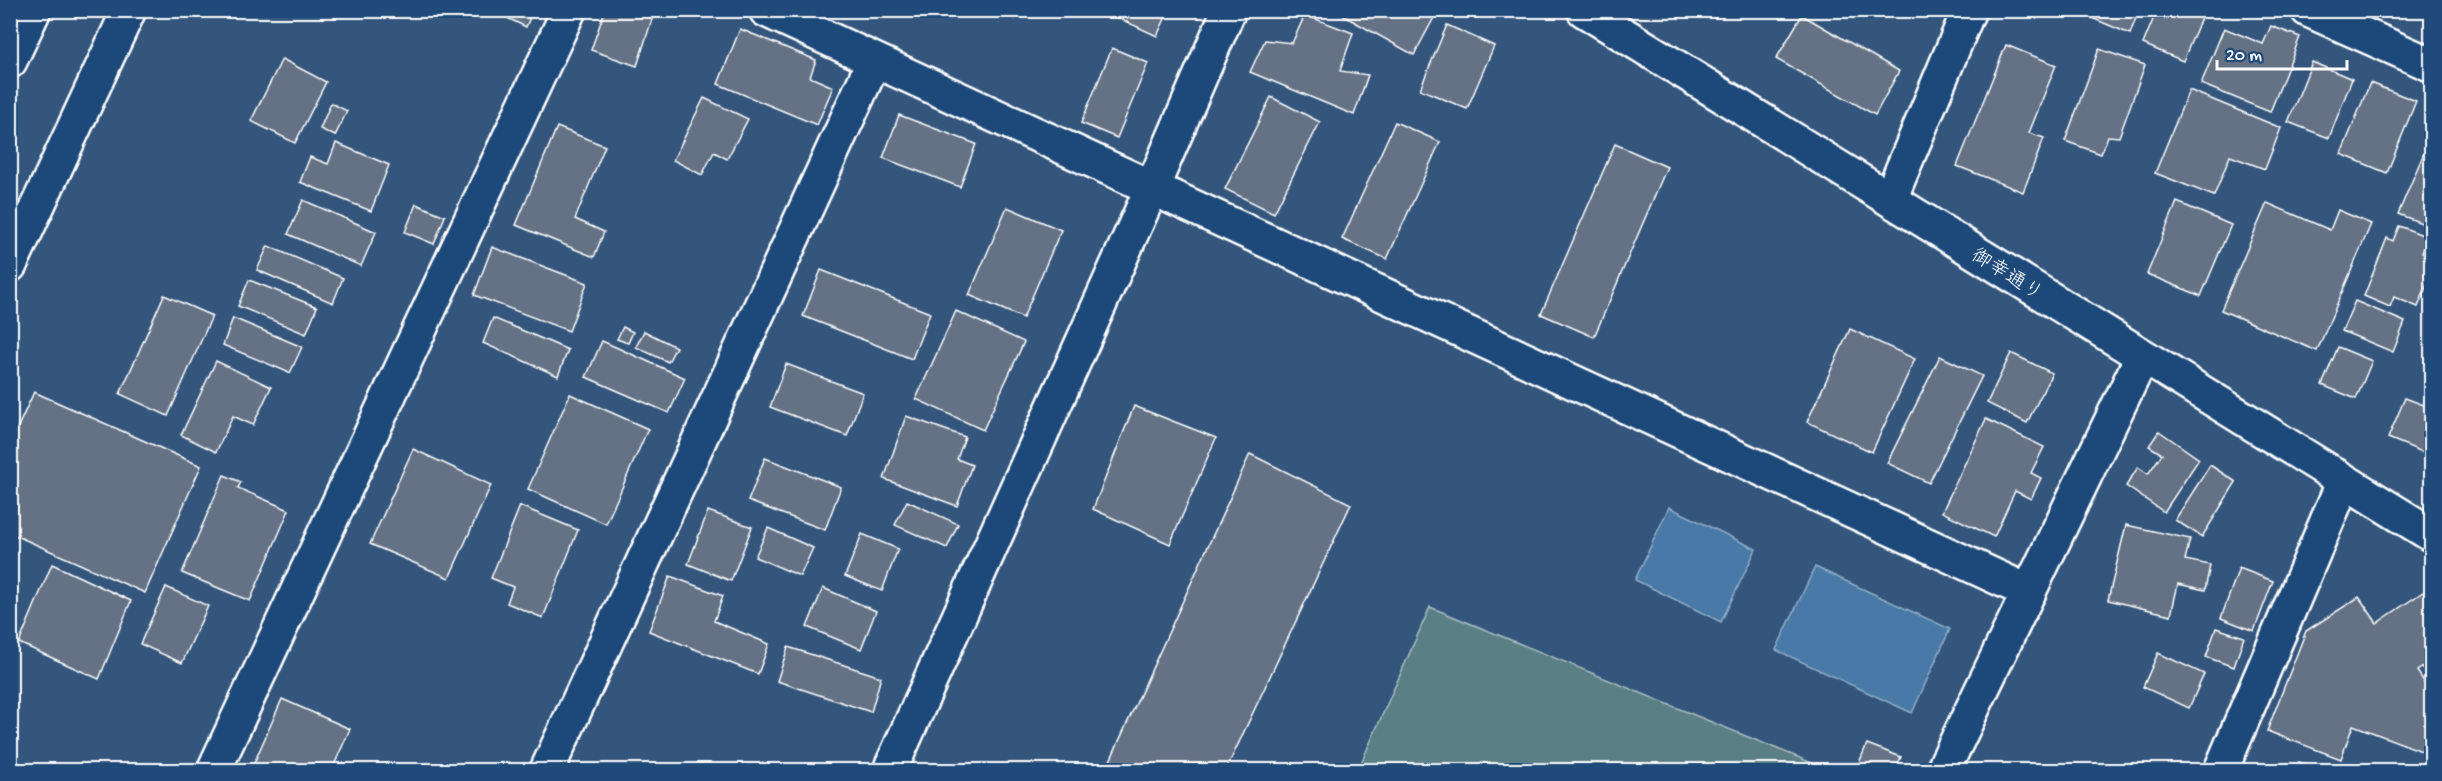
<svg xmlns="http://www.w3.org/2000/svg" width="2442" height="781" viewBox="0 0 2442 781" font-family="'Gochi Hand','Klee One',sans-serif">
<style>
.green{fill:#5a7f84;stroke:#acbfc2;stroke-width:1.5}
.water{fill:#4a79a6;stroke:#92afca;stroke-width:1.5}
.building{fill:#657184;stroke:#fff;stroke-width:1.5}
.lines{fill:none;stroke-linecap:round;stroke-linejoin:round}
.minor-casing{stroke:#fff;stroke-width:38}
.minor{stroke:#1f4a7a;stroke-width:33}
.labels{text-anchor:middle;stroke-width:4.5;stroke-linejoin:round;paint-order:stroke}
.street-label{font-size:20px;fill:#fff;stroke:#1f4a7a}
</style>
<rect width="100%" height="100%" fill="#34567d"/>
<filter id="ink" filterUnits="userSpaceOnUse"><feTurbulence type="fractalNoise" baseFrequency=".0167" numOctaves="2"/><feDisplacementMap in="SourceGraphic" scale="12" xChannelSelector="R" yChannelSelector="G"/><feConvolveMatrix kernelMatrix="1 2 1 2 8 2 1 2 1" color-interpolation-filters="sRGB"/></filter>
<g filter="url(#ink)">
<path class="green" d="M1430,607L1829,770H1358Z"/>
<g class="water">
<path d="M1669,507L1756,549L1721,622L1635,580Z"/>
<path d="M1815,567L1950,629L1912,713L1776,650Z"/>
</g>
<g class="building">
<path d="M498,10H533L526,27L497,13Z"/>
<path d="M605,10H655L637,66L591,50Z"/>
<path d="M997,10H1018L1015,19Z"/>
<path d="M1119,10H1169L1157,36L1116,17Z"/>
<path d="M1333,10H1438L1414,55Z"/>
<path d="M2081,10H2139L2130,34L2080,13Z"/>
<path d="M2157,10L2204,11L2183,61L2143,44Z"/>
<path d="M1305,15L1353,33L1340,71L1368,75L1354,115L1250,72L1265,40L1292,43Z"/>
<path d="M1802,15L1899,71L1875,115L1776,59Z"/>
<path d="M1447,25L1494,46L1467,109L1420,89Z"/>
<path d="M2271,26L2300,37L2270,112L2201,84L2224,28L2263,44Z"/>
<path d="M740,29L816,60L810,77L833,87L817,125L718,84Z"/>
<path d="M2006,45L2056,65L2029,133L2044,138L2023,192L1957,166Z"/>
<path d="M1112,48L1148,63L1117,138L1081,123Z"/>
<path d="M2099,49L2145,65L2119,137L2108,136L2101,154L2065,141Z"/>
<path d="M282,59L326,82L295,143L251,121Z"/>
<path d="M2312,62L2352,79L2329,138L2288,122Z"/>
<path d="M2370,83L2416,101L2387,173L2341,154Z"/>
<path d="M2189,90L2281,128L2265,169L2230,156L2214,196L2155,173Z"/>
<path d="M1271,97L1320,122L1274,213L1225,189Z"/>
<path d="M704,98L748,119L727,159L714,152L702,175L673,160Z"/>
<path d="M331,103L347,111L335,136L320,129Z"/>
<path d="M899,115L976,144L960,187L883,158Z"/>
<path d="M1395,122L1440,142L1387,259L1342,239Z"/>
<path d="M557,127L605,146L575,219L604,232L594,257L516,225Z"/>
<path d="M2432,134V227L2398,214Z"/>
<path d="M336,143L389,165L371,211L300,182L310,157L328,164Z"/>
<path d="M1615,144L1667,167L1594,337L1541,314Z"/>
<path d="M303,200L376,232L361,266L288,234Z"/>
<path d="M2177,202L2231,225L2201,296L2147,274Z"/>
<path d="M2267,203L2330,230L2338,210L2371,224L2317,351L2221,310Z"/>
<path d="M416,204L445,216L434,244L405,232Z"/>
<path d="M1007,207L1061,230L1023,318L969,295Z"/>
<path d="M2399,226L2428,237L2422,253L2432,257V272L2418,307L2394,297L2390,307L2364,296L2387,238L2393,241Z"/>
<path d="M268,246L343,278L333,303L257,270Z"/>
<path d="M492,247L587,283L569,331L474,295Z"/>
<path d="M821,270L930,313L912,359L803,316Z"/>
<path d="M249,280L317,307L306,334L238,306Z"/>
<path d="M164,295L212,316L168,416L120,394Z"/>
<path d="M2355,301L2405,322L2393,352L2342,331Z"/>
<path d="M956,311L1024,342L983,430L916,399Z"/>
<path d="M233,318L302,347L290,373L223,345Z"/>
<path d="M493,318L568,350L558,376L483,343Z"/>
<path d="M623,327L633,332L628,343L617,339Z"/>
<path d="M1850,329L1915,359L1872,452L1807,422Z"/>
<path d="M644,331L676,347L668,362L636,347Z"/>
<path d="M602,341L685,378L669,413L586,377Z"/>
<path d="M2338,347L2372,361L2356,399L2322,385Z"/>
<path d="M2011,353L2052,373L2027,423L1987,403Z"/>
<path d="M1940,356L1982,376L1929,483L1887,463Z"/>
<path d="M216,361L271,387L253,425L233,416L216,452L181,435Z"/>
<path d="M786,364L863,393L847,436L770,407Z"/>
<path d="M34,392L201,466L145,593L10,533V444Z"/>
<path d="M570,394L648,429L606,524L528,489Z"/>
<path d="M2405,398L2432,408V456L2388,438Z"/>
<path d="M1134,406L1216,438L1170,544L1093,509Z"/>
<path d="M906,416L965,437L957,459L972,465L957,506L884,479Z"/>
<path d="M1986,419L2044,447L2031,473L2041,478L2031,499L2015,491L1994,537L1942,512Z"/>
<path d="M2159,431L2199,459L2164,512L2126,486L2138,467L2148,474L2162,454L2149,446Z"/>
<path d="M413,449L491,485L449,578L370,544Z"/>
<path d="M1250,454L1351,504L1226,770H1123L1109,763Z"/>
<path d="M765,458L841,487L825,530L748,501Z"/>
<path d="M2210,465L2236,482L2202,537L2175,520Z"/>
<path d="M224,475L241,482L238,488L289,510L250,601L182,573Z"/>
<path d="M907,501L958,524L947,548L895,525Z"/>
<path d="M520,506L578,530L543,618L507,603L513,587L491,578Z"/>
<path d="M708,511L752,527L731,581L688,564Z"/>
<path d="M2126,525L2190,539L2185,560L2210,565L2205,590L2178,584L2171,615L2108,600Z"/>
<path d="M768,528L813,548L800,576L755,557Z"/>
<path d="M862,534L898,549L882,591L845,576Z"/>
<path d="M52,564L131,601L99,679L19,643Z"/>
<path d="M2239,568L2273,581L2254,631L2221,618Z"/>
<path d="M670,576L723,596L714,621L769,644L758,674L649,631Z"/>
<path d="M166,587L208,606L182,663L140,644Z"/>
<path d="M823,588L876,611L861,649L807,627Z"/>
<path d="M2423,592L2432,605V661L2417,671L2432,694V755L2353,725L2341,759L2267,731L2306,631L2359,597L2377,623Z"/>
<path d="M2216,628L2244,637L2234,667L2206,657Z"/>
<path d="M788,647L881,677L871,712L777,681Z"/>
<path d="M2158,653L2204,674L2189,708L2143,687Z"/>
<path d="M282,699L350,729L332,770H251Z"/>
<path d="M1867,744L1901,757L1895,770H1856Z"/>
<path d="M2299,762L2319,770H2295Z"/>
</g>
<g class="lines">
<defs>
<g id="minor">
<path d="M766,10L2029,592"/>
<path d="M1584,10L2432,535"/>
<path d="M2308,10L2432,65"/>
<path d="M10,61L34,10"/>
<path d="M1890,199L1969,10"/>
<path d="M10,265L129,10"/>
<path d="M214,770L569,10"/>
<path d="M547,770L874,61"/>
<path d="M890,770L1152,188L1229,10"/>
<path d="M1943,770L2142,357"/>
<path d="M2221,770L2344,481"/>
</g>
</defs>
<use href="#minor" class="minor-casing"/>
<use href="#minor" class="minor"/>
</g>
</g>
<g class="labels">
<g class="street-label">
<text transform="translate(2008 273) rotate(32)" y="7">御幸通り</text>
</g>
</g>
<rect width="2442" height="781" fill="none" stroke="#1f4a7a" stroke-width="36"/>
<rect x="18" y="18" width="2406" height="745" fill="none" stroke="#fff" stroke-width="2" filter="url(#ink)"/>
<path d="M2217 60v9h130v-9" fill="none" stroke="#ffffff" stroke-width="3"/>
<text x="2226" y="60" font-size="18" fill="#ffffff" stroke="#1f4a7a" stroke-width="4.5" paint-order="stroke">20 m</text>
</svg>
